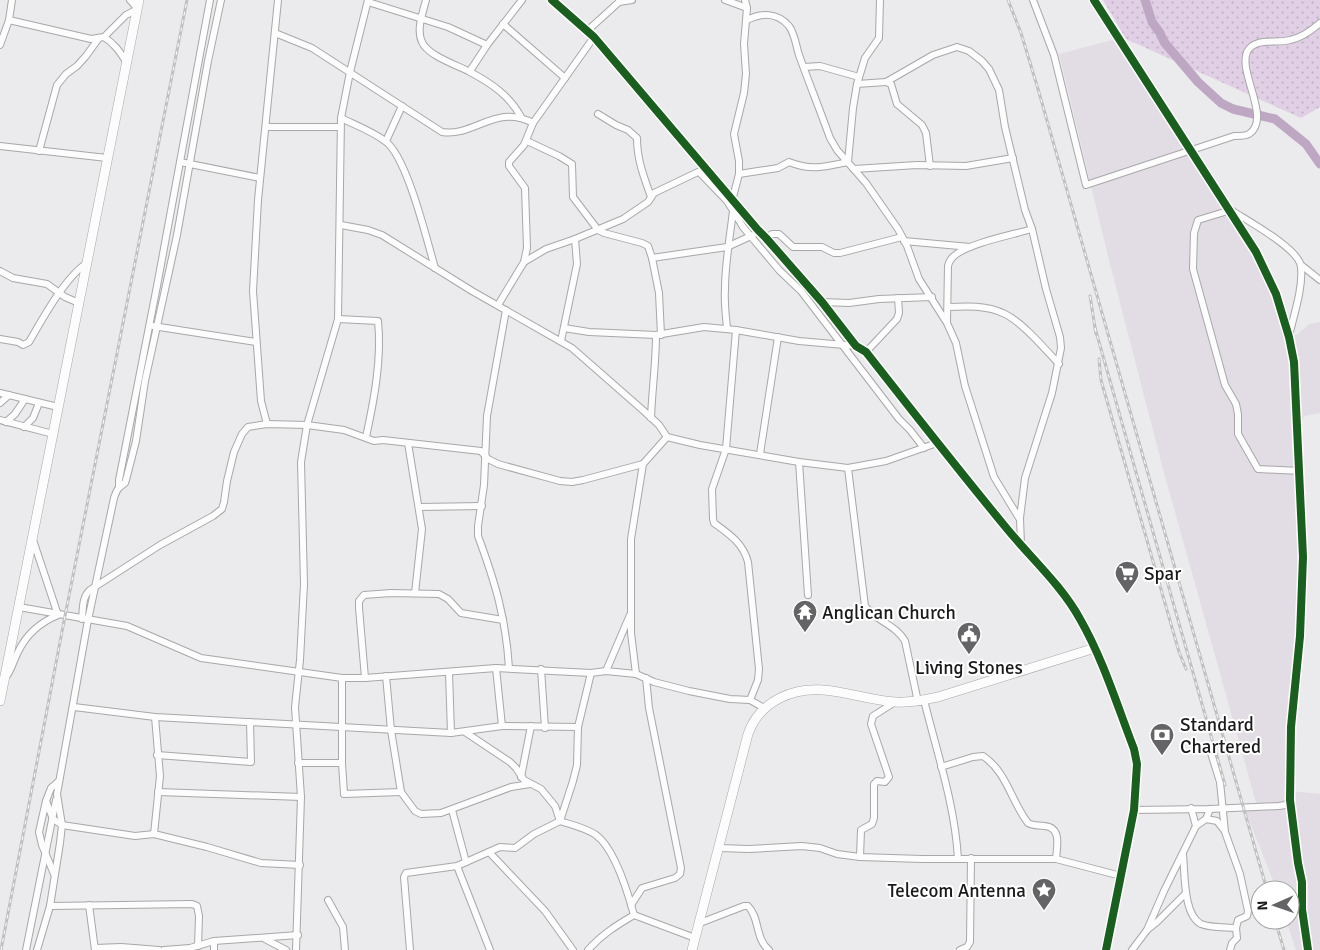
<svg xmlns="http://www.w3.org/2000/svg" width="1320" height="950" viewBox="0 0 1320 950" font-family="Signika,sans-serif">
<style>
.built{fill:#e2dde4}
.grass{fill:url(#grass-dots)}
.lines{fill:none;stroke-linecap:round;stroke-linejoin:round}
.river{stroke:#bda7c3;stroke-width:9}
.street-casing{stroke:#a8a7a9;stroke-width:8}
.secondary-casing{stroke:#a8a7a9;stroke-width:10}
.street{stroke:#fcfcfc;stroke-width:6}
.secondary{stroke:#fcfcfc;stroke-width:9}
.rail-casing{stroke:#c0c0c1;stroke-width:3}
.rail{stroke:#fff;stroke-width:1;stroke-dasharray:4;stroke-linecap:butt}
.cycleway-casing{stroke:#fff;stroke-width:11}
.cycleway{stroke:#1b5e20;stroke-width:8}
.labels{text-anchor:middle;stroke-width:4;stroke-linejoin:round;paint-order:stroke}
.poi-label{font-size:19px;fill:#1c1b1c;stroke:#fff;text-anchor:start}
</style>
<defs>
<pattern id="grass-dots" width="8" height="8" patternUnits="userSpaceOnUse" patternTransform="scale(1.25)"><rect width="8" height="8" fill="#e1d0e5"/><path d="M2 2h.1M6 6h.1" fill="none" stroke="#c0b2c4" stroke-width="1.8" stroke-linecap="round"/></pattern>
</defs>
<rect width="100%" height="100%" fill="#ebeaec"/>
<path class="built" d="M1120,38L1231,210L1276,294L1289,337L1298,334L1309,324L1320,322V413L1304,416L1298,432L1303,557L1291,727V791L1320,794V950H1296L1286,920H1290V890H1277L1245,810L1257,806L1163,469L1110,264L1059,54Z"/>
<path class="grass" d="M1103,0H1320V107L1301,118L1126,39Z"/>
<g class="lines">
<path class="river" d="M1145,0L1152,22L1160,33L1164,42L1198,82L1221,103L1233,109L1275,119L1306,144L1320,164"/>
<defs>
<g id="street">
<path d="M426,0C423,12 416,30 422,42C428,56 457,65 470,72C491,83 510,96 521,117"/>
<path d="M725,0L747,8"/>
<path d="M1033,0L1054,55L1086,185L1234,136C1239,136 1246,136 1249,134C1272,119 1238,73 1247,52C1254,37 1276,44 1290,40C1300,38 1312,30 1320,23"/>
<path d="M1094,0L1256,252L1276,294L1289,337L1294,362L1303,557L1300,636L1291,727L1290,800L1298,863L1302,882V909L1308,950"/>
<path d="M368,2L448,27L487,45"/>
<path d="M619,2L632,0"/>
<path d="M9,20L91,39L104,37C115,44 120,52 127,63"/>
<path d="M747,20C761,13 777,12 789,26C795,34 796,46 799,55C809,83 820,110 830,138L837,150L866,183L898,229L907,246L919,279L947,323L956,343L965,386L994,477L1019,518"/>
<path d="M503,24L565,78"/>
<path d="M587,31L619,2V0"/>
<path d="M275,33L312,48L442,132C475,137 496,103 533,123"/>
<path d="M104,37L126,15L138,9L130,0"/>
<path d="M0,45L9,20L12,0"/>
<path d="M804,67L820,66L859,77"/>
<path d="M470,71L487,45L522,0"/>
<path d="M886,82L891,84L897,104L922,125L926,133L930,166"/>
<path d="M857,84L865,58L879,38L880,0"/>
<path d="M598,114L616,125L628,130L637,138C637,160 644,177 651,197"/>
<path d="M341,118C355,125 372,131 385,141C407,156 427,241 435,268"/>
<path d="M266,127H340"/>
<path d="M386,141L402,106"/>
<path d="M527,141L559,156L572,164L573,197L598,230L604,233L642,243L648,246L652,258L659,293L661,335"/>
<path d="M0,146L107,158"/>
<path d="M39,151L57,85L66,74L77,66L86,56L99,38"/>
<path d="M180,162L260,178"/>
<path d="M854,169L917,165L966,166L1013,158"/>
<path d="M699,172L727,201L743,227L779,270L801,291L899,419L910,430L924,448"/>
<path d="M739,174L778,168L789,162C811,171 825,167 848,162L853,108L857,84L886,82L933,55L957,47L969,51L982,61L989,69L999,90L1005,127L1025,210L1032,229L1046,289L1060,337L1061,348L1052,393L1025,478L1020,518L1021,545"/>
<path d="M732,201L739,174V161L734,134L744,93L746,74L744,44L747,8L745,0"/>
<path d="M341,225L368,230L382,235L472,291L572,348L645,412L659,425L667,437"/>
<path d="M766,238L772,234H779L793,247H822L834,253H840L902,237"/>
<path d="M904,241L970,247"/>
<path d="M652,258L727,247L753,235"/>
<path d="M524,262L527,248L525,188L509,166V162L524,145L533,123L594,37"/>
<path d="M1301,265L1320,280"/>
<path d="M0,271L13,278L47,284L65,297L79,303"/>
<path d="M822,302L849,303L879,299L932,297"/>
<path d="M498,305L524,262L546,249L575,239L623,219L648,202L654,193L700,171"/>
<path d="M948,307C966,306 987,305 1005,314C1023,323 1045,349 1059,364"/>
<path d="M506,310L487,416L484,485L478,526V536C495,582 506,618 509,668"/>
<path d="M338,319L378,321C382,359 374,400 366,437"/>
<path d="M947,322L948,266C949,262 950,259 954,256C969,243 1012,235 1032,229"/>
<path d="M153,326L256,342"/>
<path d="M564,328L589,332L656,335L704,327L736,330L799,341L856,346"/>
<path d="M727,329C726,316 724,302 725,289C725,263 730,237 733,211"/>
<path d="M736,330L726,449L712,489L713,519L714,523C729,534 743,543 748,562L759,669L758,680L750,700"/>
<path d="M1289,336C1294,314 1303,289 1301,267C1300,249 1246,220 1231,210L1198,220L1194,233L1193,269L1225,385L1236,404L1238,414V434L1258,469L1300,471"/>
<path d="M0,339L18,342L23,345L29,342C42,320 65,277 87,263"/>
<path d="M561,341L577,264L575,239"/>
<path d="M866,352L897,319L899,313L898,298"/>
<path d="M0,393L58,407"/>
<path d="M0,403L9,395"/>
<path d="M651,418C652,390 656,363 656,335"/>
<path d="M0,420L53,434"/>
<path d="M6,422L15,414L25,399"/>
<path d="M267,424L261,401L253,291L258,200L278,0"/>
<path d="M24,427L33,418L39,403"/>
<path d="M408,443L422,529L415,593"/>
<path d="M760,454L778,337"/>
<path d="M799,462L808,595"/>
<path d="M848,468L865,606C877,622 895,624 905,641L918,702"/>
<path d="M119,486V480L157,286L210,0"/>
<path d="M419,507L482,506"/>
<path d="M19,607L127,626L201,658L342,678H365L496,668L591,673L606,671L636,674L654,682L689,691L730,699L750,700L764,708"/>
<path d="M82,619C83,609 82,597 90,590L160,545L213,516L222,509L224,502L227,481L234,452L242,434L248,427L267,424L307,425L344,430L374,441L383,440L481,451L488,459L498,464L560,481L572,482L583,480L643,464L667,437L700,445L799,462L848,468L886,461L937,443"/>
<path d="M496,668L502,726"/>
<path d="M541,669L545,728"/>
<path d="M606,671L630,615"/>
<path d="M449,673L451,733"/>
<path d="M8,674C12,667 14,660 18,652C26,635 41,622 58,615L32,537"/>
<path d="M636,674L631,633V539L643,464"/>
<path d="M386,676L391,730L401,792L415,811L421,814L441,813L511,787L530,784"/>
<path d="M342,678V763L344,794L401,792"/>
<path d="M365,678L359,608V601L364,595L391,593L439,594L448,599L461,613L503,620"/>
<path d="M924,700C937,753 955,805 958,859"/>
<path d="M74,707L155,717L451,733L502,726L578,727"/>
<path d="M465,732L510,762L516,768L524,780L541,789L546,795L555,806L560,821"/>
<path d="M1211,753L1220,782L1225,832L1240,874L1248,911L1247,916L1238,920L1236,928L1237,938L1232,943L1230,950"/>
<path d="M157,755L251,762L250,722"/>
<path d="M298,763H342"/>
<path d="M941,767L973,757L983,756C1007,772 1011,801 1028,823C1033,826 1038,825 1044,826C1062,827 1057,846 1056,859"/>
<path d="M521,777L531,726"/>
<path d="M158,792L301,797"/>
<path d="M46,801L53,819L62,825L135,836L154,834L207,847L261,863L300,865"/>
<path d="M452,810L466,862"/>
<path d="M1134,810L1210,809L1279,806L1285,805L1290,800"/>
<path d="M1206,819L1217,821L1224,830"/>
<path d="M560,821C572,825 586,828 596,835C615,849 628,893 634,915"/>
<path d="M1196,826L1206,819L1210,809"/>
<path d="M154,834L160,776L155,717"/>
<path d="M719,848L749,849L802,846L820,848L837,854L860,857L922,859H1056L1121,876"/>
<path d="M489,852L545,911L573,950"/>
<path d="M1183,855C1185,872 1183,915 1201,924C1211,928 1225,927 1236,928"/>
<path d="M860,857L861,830L872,824L874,818V784L877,781L885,782L889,777L871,724L873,716L895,702"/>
<path d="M457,866L490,950"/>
<path d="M54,874L42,845L39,832L46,801L51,788L59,781"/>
<path d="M328,900L343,927L345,950"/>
<path d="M89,905L95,950"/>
<path d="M631,905L642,888L675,878L680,874L681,868L649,708L646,678"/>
<path d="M50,906L192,904L197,906L199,916L198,946"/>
<path d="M700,923L744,906H748C760,918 755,939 769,950"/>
<path d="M1147,930L1157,922L1186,893"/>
<path d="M265,939L286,950"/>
<path d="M95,948L121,947L159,950"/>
<path d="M26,950L56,800"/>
<path d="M37,950L50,906L60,843L62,825L57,794L88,620L114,498C117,489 118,488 125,483L126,480L136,441L145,381L177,235L208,61L221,0"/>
<path d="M164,950L190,948L214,941L298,935"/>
<path d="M214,950V941"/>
<path d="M296,950L301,797L295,707L300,660L304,584L301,462L307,425L338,319L341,118L350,72L368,0"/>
<path d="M410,950L404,877L406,873L457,866L500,847L515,848L534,834L560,821L573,781L577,765L578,727L591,673"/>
<path d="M588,950C601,935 617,925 634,915L695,938"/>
<path d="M960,950L967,947L970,942L971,858"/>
<path d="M1132,950L1147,930L1164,891L1196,826L1191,808"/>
</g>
<g id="secondary">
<path d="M552,0L594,37L758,230L766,238L822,302L856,346L866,352C913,412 960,472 1008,530C1032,559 1062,586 1080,619C1103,659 1117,705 1134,749L1137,764L1134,810L1106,950"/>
<path d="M0,701L139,0"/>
<path d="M692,950L748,734C754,717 764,706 780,698C818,678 857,700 896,702C911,703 924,700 938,697L1095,648"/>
</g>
</defs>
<use href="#street" class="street-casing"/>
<use href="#secondary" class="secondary-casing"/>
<use href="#street" class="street"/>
<use href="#secondary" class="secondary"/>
<defs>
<g id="rail">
<path d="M1008,0L1021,33L1038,89L1267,890"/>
<path d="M1090,296L1096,334"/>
<path d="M1095,328L1225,785"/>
<path d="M1099,359L1101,380L1179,652L1186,669"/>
<path d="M1275,920L1284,950"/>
<path d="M1,950L65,616L187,0"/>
</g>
</defs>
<use href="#rail" class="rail-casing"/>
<use href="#rail" class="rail"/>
<defs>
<g id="cycleway">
<path d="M552,0L594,37L758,230L766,238L822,302L856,346L866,352C913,412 960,472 1008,530C1032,559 1062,586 1080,619C1103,659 1117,705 1134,749L1137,764L1134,810L1106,950"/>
<path d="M1094,0L1256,252L1276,294L1289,337L1294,362L1303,557L1300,636L1291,727L1290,800L1298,863L1302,882V909L1308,950"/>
</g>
</defs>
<use href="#cycleway" class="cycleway-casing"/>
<use href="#cycleway" class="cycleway"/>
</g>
<defs>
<symbol id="supermarket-pin" viewBox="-11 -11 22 30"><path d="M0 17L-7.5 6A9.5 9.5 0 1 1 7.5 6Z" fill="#646365" stroke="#fff"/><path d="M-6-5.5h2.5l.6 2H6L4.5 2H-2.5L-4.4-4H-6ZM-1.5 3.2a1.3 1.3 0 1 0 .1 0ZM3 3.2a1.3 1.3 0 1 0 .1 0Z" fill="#fff"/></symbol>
<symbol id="temple-pin" viewBox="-11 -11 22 30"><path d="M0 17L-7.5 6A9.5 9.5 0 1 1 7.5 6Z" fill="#646365" stroke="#fff"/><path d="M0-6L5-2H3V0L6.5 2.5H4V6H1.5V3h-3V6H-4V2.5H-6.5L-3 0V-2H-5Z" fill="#fff"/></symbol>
<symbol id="civic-pin" viewBox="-11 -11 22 30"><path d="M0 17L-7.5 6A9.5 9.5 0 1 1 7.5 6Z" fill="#646365" stroke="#fff"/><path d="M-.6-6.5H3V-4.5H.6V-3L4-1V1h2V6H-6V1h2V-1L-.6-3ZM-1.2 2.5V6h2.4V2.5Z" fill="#fff"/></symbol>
<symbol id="bank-pin" viewBox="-11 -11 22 30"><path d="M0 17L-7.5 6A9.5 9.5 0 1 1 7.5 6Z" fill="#646365" stroke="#fff"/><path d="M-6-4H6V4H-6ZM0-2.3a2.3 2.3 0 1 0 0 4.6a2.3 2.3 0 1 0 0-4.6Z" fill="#fff"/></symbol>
<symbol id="sight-pin" viewBox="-11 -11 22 30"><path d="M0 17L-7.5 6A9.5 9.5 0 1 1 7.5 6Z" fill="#646365" stroke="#fff"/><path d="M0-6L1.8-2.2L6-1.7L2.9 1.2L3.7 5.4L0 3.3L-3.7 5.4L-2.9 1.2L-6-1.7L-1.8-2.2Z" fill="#fff"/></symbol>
</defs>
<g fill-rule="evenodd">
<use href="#supermarket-pin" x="1113" y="559" width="28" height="38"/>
<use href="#temple-pin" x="791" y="598" width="28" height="38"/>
<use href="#civic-pin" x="955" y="620" width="28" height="38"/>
<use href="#bank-pin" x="1148" y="721" width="28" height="38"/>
<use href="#sight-pin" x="1030" y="876" width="28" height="38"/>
</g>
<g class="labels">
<g class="poi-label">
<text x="1144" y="580">Spar</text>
<text x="822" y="619">Anglican Church</text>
<text x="969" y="674" text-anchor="middle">Living Stones</text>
<text x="1180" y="731">Standard<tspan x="1180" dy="22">Chartered</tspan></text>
<text x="1026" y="897" text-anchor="end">Telecom Antenna</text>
</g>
</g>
<g transform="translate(1275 905) rotate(268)"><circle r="24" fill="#ffffff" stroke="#a4a4a4"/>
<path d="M0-4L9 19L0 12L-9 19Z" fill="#646365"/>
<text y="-8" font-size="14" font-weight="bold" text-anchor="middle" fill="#1c1b1c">N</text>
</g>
</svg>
